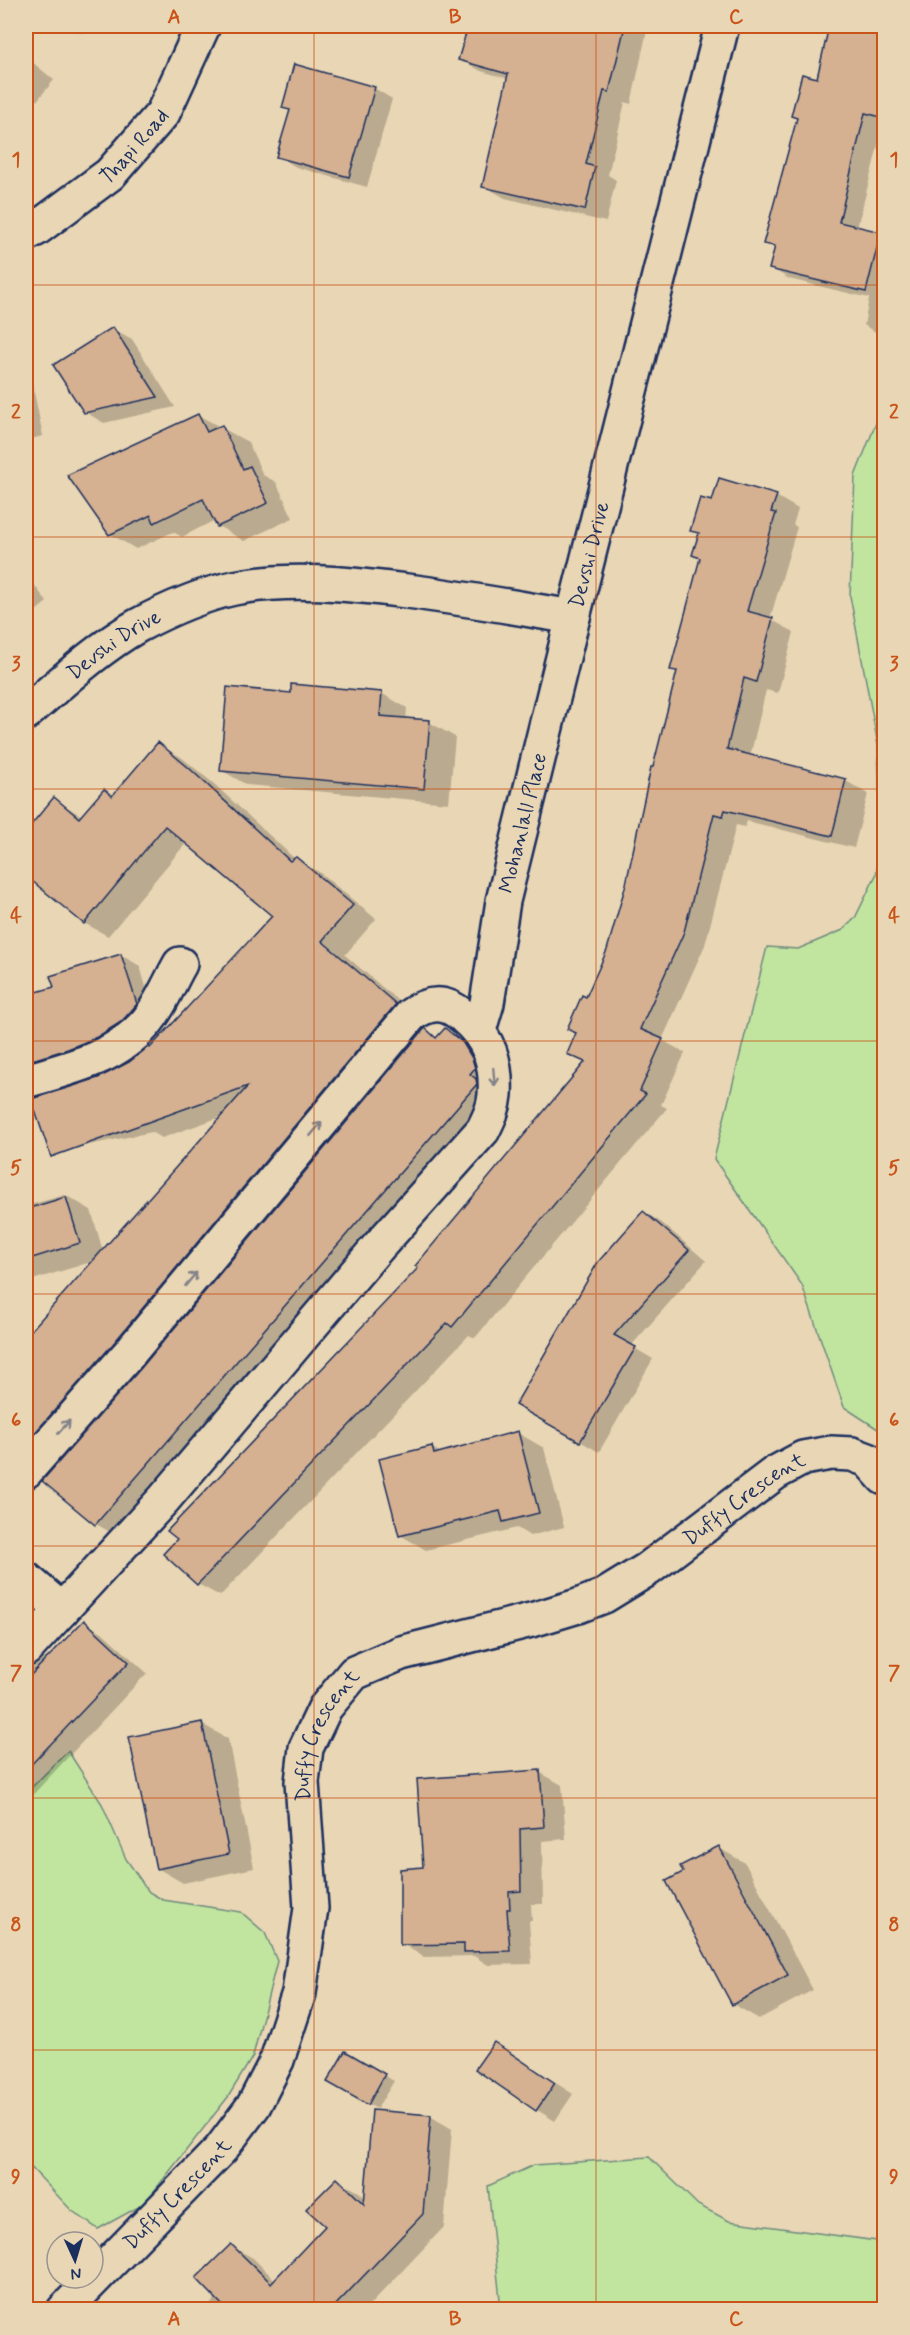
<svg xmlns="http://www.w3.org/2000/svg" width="910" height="2335" viewBox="0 0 910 2335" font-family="Mynerve,sans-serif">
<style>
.green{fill:#c1e59f;stroke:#6e8a7e;stroke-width:1.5}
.shadow{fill:#0003}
.building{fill:#d5b091;stroke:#1b2f5e;stroke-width:1.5}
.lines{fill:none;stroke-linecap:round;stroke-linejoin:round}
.street-casing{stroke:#1b2f5e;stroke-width:38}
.street{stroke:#e9d6b4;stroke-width:33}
.oneway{stroke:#828289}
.grid{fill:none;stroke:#c95318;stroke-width:1.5;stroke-opacity:0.55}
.labels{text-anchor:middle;stroke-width:6;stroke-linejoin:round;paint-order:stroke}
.street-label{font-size:21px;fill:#1b2f5e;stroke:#e9d6b4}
.neatline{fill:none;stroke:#c95318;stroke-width:2}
.grid-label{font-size:20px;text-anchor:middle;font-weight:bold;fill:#c95318}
</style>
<rect width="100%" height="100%" fill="#e9d6b4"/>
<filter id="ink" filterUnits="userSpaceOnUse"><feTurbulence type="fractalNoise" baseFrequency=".0167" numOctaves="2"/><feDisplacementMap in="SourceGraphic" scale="12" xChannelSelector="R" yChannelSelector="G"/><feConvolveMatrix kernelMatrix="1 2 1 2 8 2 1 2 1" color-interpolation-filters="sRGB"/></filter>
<g filter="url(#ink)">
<g class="green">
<path d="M884,403V1433L844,1407L802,1285L714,1159L767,947L798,949L843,930L855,918L876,875L881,842L878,745L850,596L855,476Z"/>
<path d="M68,1751L102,1804L126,1859L149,1892L163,1900L241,1912L265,1933L277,1961L253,2056L228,2097L144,2204L98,2229L71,2210L26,2162V1793Z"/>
<path d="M649,2157L698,2205L729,2221L884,2242V2309H501L488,2186L534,2165Z"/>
</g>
<g class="shadow">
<path d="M56,26H85L83,33Z"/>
<path d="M470,26L557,27L558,26H648L631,104L625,102L608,175L616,180L606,222L505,198L484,186L509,79L481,71L460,59Z"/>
<path d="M831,26H884V123L857,228L884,236V333L873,331L864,325L869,298L789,279L771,268L775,249L765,243L799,119L793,116L818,79Z"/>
<path d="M26,57L54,80L26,114Z"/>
<path d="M374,88L392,99L367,187L296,167L278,156L291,112L284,107Z"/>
<path d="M113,329L132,339L175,407L104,423L85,412Z"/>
<path d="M26,370L30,372L43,436L26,440Z"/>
<path d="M198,415L248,442L263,475L276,482L293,518L244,541L218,526L215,520L182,537L173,532L136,549L110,534Z"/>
<path d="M776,496L798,509L793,525L797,527L770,619L794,632L778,693L766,690L750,757L846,781L868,794L854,848L747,821L745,827L736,825L705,945L662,1040L685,1053L661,1105L667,1108L475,1338L469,1335L220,1596L198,1584L420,1268L586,1063L569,1053L578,1033L587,999L609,951L627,885L678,673L671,669L701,559L694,555L700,535L692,530L713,502Z"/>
<path d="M26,574L47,602L26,619Z"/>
<path d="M381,693L407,708L406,720L429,722L455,737L449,803L247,785L221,770Z"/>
<path d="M158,744L181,757L213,783L295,859L319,872L376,919L345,955L418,1018L26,1469V1339L94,1261L26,1282V1206L65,1195L91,1210L103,1251L223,1116L162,1138L152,1132L69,1149L98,1079L130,1063L151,1049L274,915L187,842L108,936L84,923L26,863V833L54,799L82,816L104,791L114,797Z"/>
<path d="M121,955L140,966L154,1015L139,1032L26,1067V997L55,988Z"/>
<path d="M445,1030L471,1045L502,1095L122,1539L96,1524L44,1481Z"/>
<path d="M644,1212L662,1223L706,1261L631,1346L653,1359L599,1452L517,1405Z"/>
<path d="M518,1433L544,1448L564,1527L530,1536L517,1528L426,1550L400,1535L432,1448L442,1453Z"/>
<path d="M84,1622L102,1632L147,1673L26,1802V1632V1666L28,1668H33L46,1657L50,1659Z"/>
<path d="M202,1724L228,1739L254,1868L183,1883L157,1868Z"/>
<path d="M539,1772L562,1785L566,1839L542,1841L543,1904H531L532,1921H529L532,1964L488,1965L474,1956L424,1957L402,1944L425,1869Z"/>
<path d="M719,1848L745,1863L813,1990L759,2019L733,2004L685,1873Z"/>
<path d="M495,2044L573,2094L555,2121L537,2110Z"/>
<path d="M345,2053L394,2081L377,2109L329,2081Z"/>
<path d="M430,2116L452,2129L444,2227L365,2310H205L217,2297L231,2246L253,2258L275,2280L327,2226L337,2180L359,2192L366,2199Z"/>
</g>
<g class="building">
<path d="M468,26H625L609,92L604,91L586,164L595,167L585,210L482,187L508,74L458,60Z"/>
<path d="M829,26H885V118L865,113L839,222L881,232L866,292L769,269L775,246L763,244L797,118L791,116L802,74L817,78Z"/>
<path d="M294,64L375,87L349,177L276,157L290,110L282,108Z"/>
<path d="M113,327L158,397L84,413L53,365Z"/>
<path d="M198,414L207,432L222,425L243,469L250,466L268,503L217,527L203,499L154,523L151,515L109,535L67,475Z"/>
<path d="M719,478L777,495L771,512L776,513L747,611L773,618L756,682L744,678L727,749L846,779L832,836L725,810L723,816L714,814L684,932L640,1029L663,1039L640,1091L646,1094L452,1327L447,1323L197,1585L163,1554L177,1539L167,1531L418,1268L415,1266L585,1062L567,1054L576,1033L567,1029L582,995L586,997L607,950L626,884L651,767H653L677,671L670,670L700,558L692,555L699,533L690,531L700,498L712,501Z"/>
<path d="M291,684L382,692L380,716L430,720L424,789L220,771L227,687L291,693Z"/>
<path d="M158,742L189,768L290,861L296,857L353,905L322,941L396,1004L113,1344L26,1443V1336L248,1086L51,1157L31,1099L98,1078L129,1062L149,1046L150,1048L272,916L165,826L84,924L26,876V831L54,797L79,818L104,789L112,796Z"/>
<path d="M121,954L137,1004L131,1011L121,1022L97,1037L68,1049L26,1062V995L54,987L50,976Z"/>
<path d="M425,1028L436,1038L445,1028L463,1043L472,1058L475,1068L470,1074L476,1079L477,1084L95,1525L42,1481L141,1368Z"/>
<path d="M66,1197L80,1243L26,1260V1209Z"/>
<path d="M643,1211L689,1250L614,1335L636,1347L580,1442L515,1405L598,1262Z"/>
<path d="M518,1431L539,1513L503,1522L500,1511L399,1536L379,1459L432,1446L434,1454Z"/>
<path d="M84,1620L129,1662L26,1770V1680Z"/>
<path d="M202,1722L229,1854L156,1869L129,1737Z"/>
<path d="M540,1770L544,1827L520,1829L521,1891L509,1892L510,1909H507L510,1951L464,1952V1944L400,1945V1869L423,1867L417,1779Z"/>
<path d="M719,1846L788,1975L732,2005L666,1881L683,1872L680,1866Z"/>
<path d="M494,2042L555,2083L536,2111L475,2069Z"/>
<path d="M345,2051L385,2074L368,2105L327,2082Z"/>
<path d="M372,2110L431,2115L423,2214L331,2310H227L196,2278L231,2244L271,2283L325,2226L306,2209L337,2178L364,2204Z"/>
</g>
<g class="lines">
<defs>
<g id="street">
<path id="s1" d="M26,234L36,229L110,174L163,113L203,26"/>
<path id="s2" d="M26,713C61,683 97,649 137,626C167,610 201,595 234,588C291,577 350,584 407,591C463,598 518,608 573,617L722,26"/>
<path id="s3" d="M479,1030L487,1003L503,901L573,617"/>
<path d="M26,1081C69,1068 114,1059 145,1024C160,1007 169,983 180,964"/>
<path d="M26,1471L127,1356L411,1015C430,1001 446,1001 464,1017C489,1038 497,1062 495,1095C494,1108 489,1118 483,1130L378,1247L164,1499L26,1649"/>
<path d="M26,1579L62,1610"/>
<path id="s4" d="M64,2310L221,2149L254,2105L277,2060L299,1993L311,1908L302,1782L306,1748L325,1708L354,1673L401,1653L535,1619L578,1606L604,1596L648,1569L775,1473L803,1458L831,1453L852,1454L868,1460L884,1478"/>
</g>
</defs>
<use href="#street" class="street-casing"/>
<use href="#street" class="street"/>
</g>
<defs><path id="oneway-shaft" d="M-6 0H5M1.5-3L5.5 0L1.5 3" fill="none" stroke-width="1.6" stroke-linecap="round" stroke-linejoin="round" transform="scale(1.5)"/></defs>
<g class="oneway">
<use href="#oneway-shaft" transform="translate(494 1077) rotate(85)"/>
<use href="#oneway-shaft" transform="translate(316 1129) rotate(-50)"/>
<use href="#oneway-shaft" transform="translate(191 1279) rotate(-50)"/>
<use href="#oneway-shaft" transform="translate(64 1427) rotate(-49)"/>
</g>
</g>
<path class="grid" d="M314,26V2310M596,26V2310M26,285H884M26,537H884M26,789H884M26,1041H884M26,1294H884M26,1546H884M26,1798H884M26,2050H884"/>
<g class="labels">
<g class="street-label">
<text dy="7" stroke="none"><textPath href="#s1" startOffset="140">Thapi Road</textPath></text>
<text dy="7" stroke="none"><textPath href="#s2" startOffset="652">Devshi Drive</textPath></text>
<text dy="7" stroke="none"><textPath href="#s2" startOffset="112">Devshi Drive</textPath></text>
<text dy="7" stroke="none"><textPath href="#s3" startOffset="212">Mohanlall Place</textPath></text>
<text dy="7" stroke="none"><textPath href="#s4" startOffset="1170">Duffy Crescent</textPath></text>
<text dy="7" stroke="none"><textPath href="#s4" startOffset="666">Duffy Crescent</textPath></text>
<text dy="7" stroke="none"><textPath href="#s4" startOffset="162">Duffy Crescent</textPath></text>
</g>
</g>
<rect width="910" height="2335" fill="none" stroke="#e9d6b4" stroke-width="66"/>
<g transform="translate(75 2260) rotate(176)"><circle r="28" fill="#e9d6b4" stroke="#979392" stroke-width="1.5"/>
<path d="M0-4.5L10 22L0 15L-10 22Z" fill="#1b2f5e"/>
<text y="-9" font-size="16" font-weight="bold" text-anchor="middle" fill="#1b2f5e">N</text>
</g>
<rect x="33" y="33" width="844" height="2269" class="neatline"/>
<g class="grid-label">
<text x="174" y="23">A</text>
<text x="455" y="23">B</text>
<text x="736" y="23">C</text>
<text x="16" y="166">1</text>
<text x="894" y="166">1</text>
<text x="16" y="418">2</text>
<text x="894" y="418">2</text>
<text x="16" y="670">3</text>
<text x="894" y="670">3</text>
<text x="16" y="922">4</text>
<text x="894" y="922">4</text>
<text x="16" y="1174">5</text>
<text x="894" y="1174">5</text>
<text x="16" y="1426">6</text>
<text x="894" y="1426">6</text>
<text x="16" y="1679">7</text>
<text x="894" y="1679">7</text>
<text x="16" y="1931">8</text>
<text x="894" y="1931">8</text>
<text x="16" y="2183">9</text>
<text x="894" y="2183">9</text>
<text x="174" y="2325">A</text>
<text x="455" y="2325">B</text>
<text x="736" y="2325">C</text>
</g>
</svg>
